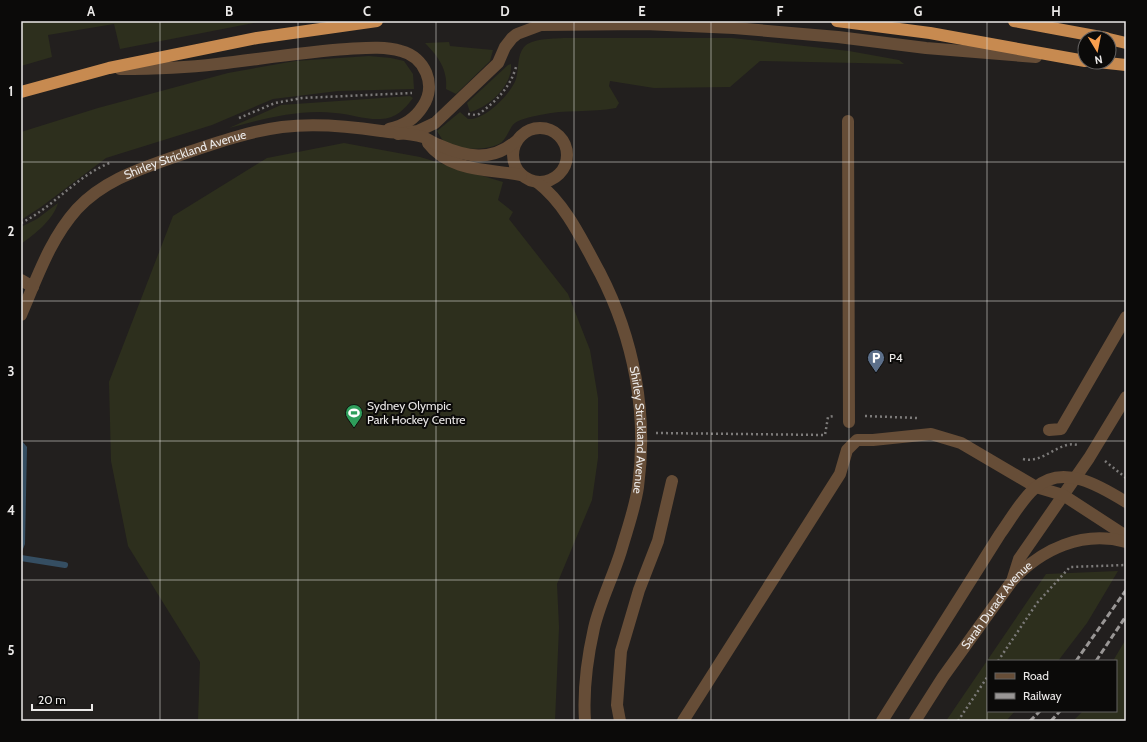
<svg xmlns="http://www.w3.org/2000/svg" width="1147" height="742" viewBox="0 0 1147 742" font-family="Cabin,sans-serif">
<style>
.green{fill:#2d2f1d}
.water{fill:#354e62}
.lines{fill:none;stroke-linecap:round;stroke-linejoin:round}
.stream{stroke:#354e62;stroke-width:6}
.path{stroke:#7c7a79;stroke-width:2.5;stroke-dasharray:2 3;stroke-linecap:butt}
.minor{stroke:#664d37;stroke-width:12}
.highway{stroke:#c78a50;stroke-width:12}
.rail{stroke:#999695;stroke-width:3;stroke-dasharray:6 3;stroke-linecap:butt}
.grid{fill:none;stroke:#ebe9e8;stroke-width:1;stroke-opacity:0.55}
.labels{text-anchor:middle;stroke-width:4;stroke-linejoin:round;paint-order:stroke}
.street-label{font-size:12px;fill:#ebe9e8;stroke:#0b0a09}
.poi-label{font-size:12px;fill:#ebe9e8;stroke:#0b0a09;text-anchor:start}
.neatline{fill:none;stroke:#ebe9e8;stroke-width:1.5}
.grid-label{font-size:13px;text-anchor:middle;font-weight:bold;fill:#ebe9e8}
</style>
<rect width="100%" height="100%" fill="#221f1e"/>
<g class="green">
<path d="M21,21H264L120,49L114,24L48,35L52,57L21,66Z"/>
<path d="M563,38H732L849,51L899,60L904,64L760,61L730,87L654,88L610,81L609,86L619,103L616,108C591,113 565,109 540,115C531,117 517,119 512,126C509,131 506,138 502,142C493,150 459,151 448,145C444,143 440,136 437,131L460,112L468,119C484,121 511,94 516,79C519,69 517,55 524,47C532,38 552,39 563,38Z"/>
<path d="M449,42L450,46L493,50L490,61L456,94L446,89C448,70 438,56 425,43Z"/>
<path d="M369,56L391,58L404,61L413,74L414,89L338,91L273,99L212,125L106,158L41,207L21,220V132L98,108L228,73L295,61Z"/>
<path d="M511,64C513,85 489,107 470,112L467,103L508,65Z"/>
<path d="M410,96L413,98C405,109 395,119 381,119C366,120 350,114 335,113C299,109 264,119 229,128L281,105Z"/>
<path d="M344,143L420,157L503,182L498,200L513,212L509,219L568,294L590,350L598,398V458L592,500L557,584L559,627L555,721H198L200,662L128,546L111,461L109,382L173,216L267,158Z"/>
<path d="M58,203C53,220 35,234 21,244V227L37,219Z"/>
<path d="M1118,571L1087,623L1058,661H988V711H1015L1006,721H946L1046,574Z"/>
<path d="M1126,639V721H1073L1083,711H1116V661H1113Z"/>
</g>
<path class="water" d="M22,441L27,447L25,544L21,554Z"/>
<g class="lines">
<path class="stream" d="M21,558L65,565"/>
<g class="path">
<path d="M468,114L476,115L479,114C496,101 510,88 516,67"/>
<path d="M239,118L275,103L302,98L412,93"/>
<path d="M21,223C54,207 77,175 112,162"/>
<path d="M865,416L918,418"/>
<path d="M656,433L825,435L828,417L834,416"/>
<path d="M1023,459C1044,464 1059,440 1078,445"/>
<path d="M1105,461L1126,478"/>
<path d="M998,661L1037,603L1070,567L1126,565"/>
<path d="M958,721L988,676"/>
</g>
<g class="minor">
<path d="M120,69C153,69 184,68 217,64C260,59 303,52 347,49C365,48 384,46 401,51C425,57 437,85 423,106C415,119 404,126 389,129"/>
<path d="M848,121L849,422"/>
<circle cx="540" cy="155" r="27"/>
<path d="M398,134L418,131L435,123L498,63L505,47L512,38L517,34L541,25L645,24L734,28L838,37L926,48L1036,57"/>
<path d="M428,143C450,172 489,169 521,175"/>
<path id="s1" d="M537,182C566,204 583,242 600,273C634,339 648,413 638,487C635,508 627,530 621,551C613,577 600,602 594,628C587,659 583,690 585,721"/>
<path d="M21,280L33,287"/>
<path id="s2" d="M21,315C37,278 50,239 77,209C103,181 137,170 171,158C207,146 244,132 282,127C315,123 348,126 381,131C394,133 409,133 423,137C428,139 433,143 439,145C466,157 491,162 515,142"/>
<path d="M1049,430L1061,429L1126,317"/>
<path d="M1013,578L1019,559L1089,458L1126,397"/>
<path d="M620,721L617,705L621,651L639,590L658,541L672,481"/>
<path d="M683,721L840,474L847,450L857,440H873L931,434L961,443L1036,487L1063,495L1126,536"/>
<path d="M882,721L1000,534C1011,519 1021,500 1035,488C1063,463 1100,486 1126,502"/>
<path id="s3" d="M915,721L943,677L1012,581C1041,549 1083,530 1126,542"/>
</g>
<g class="highway">
<path d="M837,21L930,33L1085,61"/>
<path d="M1014,21L1106,38"/>
<path d="M1109,39L1126,43"/>
<path d="M1098,62L1126,65"/>
<path d="M21,92L109,68L257,38L377,21"/>
</g>
<g class="rail">
<path d="M1076,661L1126,590"/>
<path d="M1096,661L1126,616"/>
<path d="M1030,721L1040,711"/>
<path d="M1051,721L1060,711"/>
</g>
</g>
<path class="grid" d="M160,21V721M298,21V721M436,21V721M574,21V721M711,21V721M849,21V721M987,21V721M21,162H1126M21,301H1126M21,441H1126M21,580H1126"/>
<defs>
<symbol id="parking-pin" viewBox="-11 -11 22 30"><path d="M0 17L-7.5 6A9.5 9.5 0 1 1 7.5 6Z" fill="#5c6f8a" stroke="#0b0a09"/><path d="M-3.5-5.5H1a3.5 3.5 0 0 1 0 7H-1V5.5H-3.5ZM-1-3.4V-.6H.8a1.4 1.4 0 0 0 0-2.8Z" fill="#fff"/></symbol>
<symbol id="stadium-pin" viewBox="-11 -11 22 30"><path d="M0 17L-7.5 6A9.5 9.5 0 1 1 7.5 6Z" fill="#2e9e5b" stroke="#0b0a09"/><path d="M0-5a6.5 5 0 1 0 0 10a6.5 5 0 1 0 0-10ZM-3.5-1.8h7v3.6h-7Z" fill="#fff"/></symbol>
</defs>
<g fill-rule="evenodd">
<use href="#parking-pin" x="866" y="348" width="20" height="27"/>
<use href="#stadium-pin" x="344" y="403" width="20" height="27"/>
</g>
<g class="labels">
<g class="street-label">
<text dy="4" stroke="none"><textPath href="#s2" startOffset="243">Shirley Strickland Avenue</textPath></text>
<text dy="4" stroke="none"><textPath href="#s1" startOffset="275">Shirley Strickland Avenue</textPath></text>
<text dy="4" stroke="none"><textPath href="#s3" startOffset="142">Sarah Durack Avenue</textPath></text>
</g>
<g class="poi-label">
<text x="889" y="362">P4</text>
<text x="367" y="410">Sydney Olympic<tspan x="367" dy="14">Park Hockey Centre</tspan></text>
</g>
</g>
<rect width="1147" height="742" fill="none" stroke="#0b0a09" stroke-width="44"/>
<rect x="987" y="660" width="130" height="52" fill="#0b0a09" stroke="#656362"/>
<rect x="995" y="673" width="20" height="6" fill="#664d37" stroke="#656362"/>
<text x="1023" y="680" font-size="12" fill="#ebe9e8">Road</text>
<rect x="995" y="693" width="20" height="6" fill="#999695" stroke="#656362"/>
<text x="1023" y="700" font-size="12" fill="#ebe9e8">Railway</text>
<g transform="translate(1097 50) rotate(170)"><circle r="19" fill="#0b0a09" stroke="#656362"/>
<path d="M0-3L7 15L0 10L-7 15Z" fill="#fa9f4e"/>
<text y="-6" font-size="11" font-weight="bold" text-anchor="middle" fill="#ebe9e8">N</text>
</g>
<path d="M32 704v6h60v-6" fill="none" stroke="#ebe9e8" stroke-width="2"/>
<text x="38" y="704" font-size="12" fill="#ebe9e8" stroke="#0b0a09" stroke-width="3" paint-order="stroke">20 m</text>
<rect x="22" y="22" width="1103" height="698" class="neatline"/>
<g class="grid-label">
<text x="91" y="16">A</text>
<text x="229" y="16">B</text>
<text x="367" y="16">C</text>
<text x="505" y="16">D</text>
<text x="642" y="16">E</text>
<text x="780" y="16">F</text>
<text x="918" y="16">G</text>
<text x="1056" y="16">H</text>
<text x="11" y="96">1</text>
<text x="11" y="236">2</text>
<text x="11" y="376">3</text>
<text x="11" y="515">4</text>
<text x="11" y="655">5</text>
</g>
</svg>
